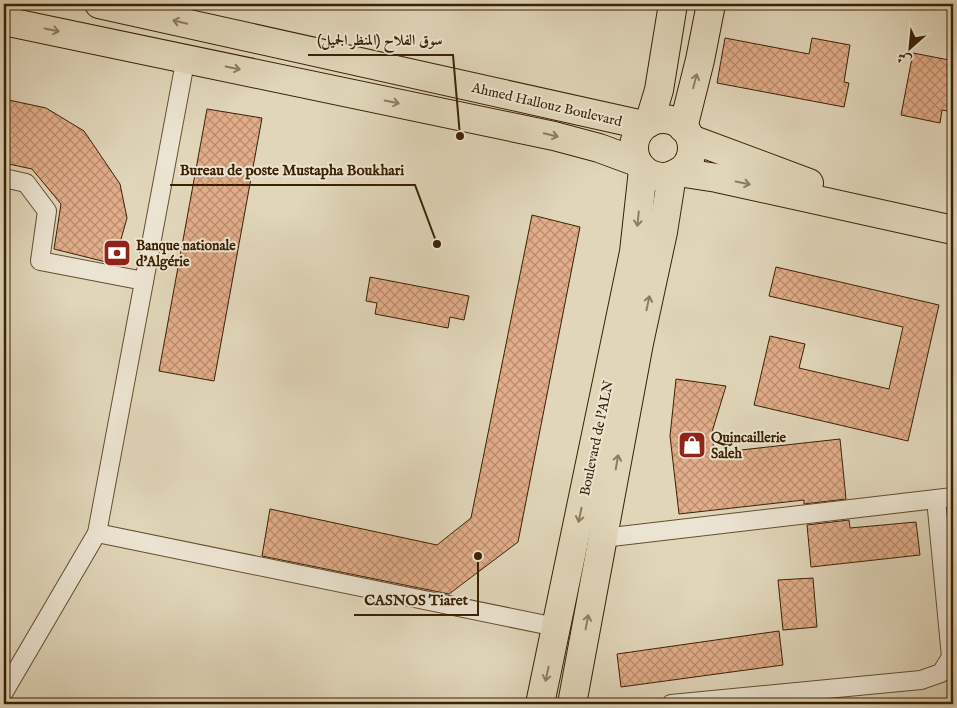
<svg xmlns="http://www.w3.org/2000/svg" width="957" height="708" viewBox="0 0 957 708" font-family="'IM FELL English',Amiri,serif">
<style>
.building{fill:url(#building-cross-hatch);stroke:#3b2102}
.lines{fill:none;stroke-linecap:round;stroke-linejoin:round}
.minor-casing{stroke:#644e30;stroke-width:20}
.primary-casing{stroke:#3b2102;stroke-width:30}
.minor{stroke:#ece4d2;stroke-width:18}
.primary{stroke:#e1d6ba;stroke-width:28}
.oneway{stroke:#8e7c5e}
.labels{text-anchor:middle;stroke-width:4;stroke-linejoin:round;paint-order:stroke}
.street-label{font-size:14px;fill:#3b2102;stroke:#ece4d2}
.poi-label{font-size:14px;font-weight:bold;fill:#3b2102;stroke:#ece4d2;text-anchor:start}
.leader{fill:none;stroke:#3b2102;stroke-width:2}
.callout-dot{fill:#3b2102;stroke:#ece4d2;stroke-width:2}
.callout-label{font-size:15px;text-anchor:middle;font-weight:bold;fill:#3b2102;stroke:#ece4d2;stroke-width:4;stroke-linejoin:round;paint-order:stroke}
</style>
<defs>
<pattern id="building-cross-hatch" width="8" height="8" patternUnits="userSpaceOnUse" patternTransform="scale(1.25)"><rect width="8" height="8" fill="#e2ad8a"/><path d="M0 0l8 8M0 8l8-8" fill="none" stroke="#b88c6f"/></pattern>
</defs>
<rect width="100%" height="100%" fill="#e1d6ba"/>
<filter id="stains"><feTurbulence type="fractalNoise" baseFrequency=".004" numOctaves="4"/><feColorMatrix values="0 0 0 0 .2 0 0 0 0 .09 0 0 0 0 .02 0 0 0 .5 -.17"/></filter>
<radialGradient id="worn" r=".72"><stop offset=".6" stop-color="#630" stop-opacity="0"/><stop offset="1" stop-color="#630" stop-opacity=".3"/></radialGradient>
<g class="building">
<path d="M725,38L809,54L812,38L850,45L844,82L849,83L844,107L717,83Z"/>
<path d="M913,53L949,60L947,69L953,70V112L942,110L940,123L901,115Z"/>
<path d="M4,99L46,108L84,131L120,184L127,218L114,264L54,249L61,204L32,169L4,163Z"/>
<path d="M207,109L262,118L214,381L159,371Z"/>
<path d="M532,215L580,227L518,542L449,594L262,556L270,509L437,545L471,518Z"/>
<path d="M776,267L939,305L908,441L754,405L770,336L805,344L799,368L889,389L903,327L769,296Z"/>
<path d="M370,277L469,296L464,320L450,317L448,328L375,314L377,303L366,301Z"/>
<path d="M676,379L726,386L712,432L714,453L840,439L846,499L804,504V500L679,514L670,436Z"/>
<path d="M849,520L850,528L916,522L920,555L811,567L807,525Z"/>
<path d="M813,578L817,627L783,630L778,580Z"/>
<path d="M779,631L783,665L621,687L617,654Z"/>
</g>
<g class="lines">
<defs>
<g id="minor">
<path d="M4,178L26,183L47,211L40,261L144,281"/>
<path d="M97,533L556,627"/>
<path d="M603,538L936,499"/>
<path d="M4,692L97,533L186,57"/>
<path d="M671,704L921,680L941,673L951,657L936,499L953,497"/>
</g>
<g id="primary">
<path d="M99,4L643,125"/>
<path d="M4,21L554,136L599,148L637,162"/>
<circle cx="663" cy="148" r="29"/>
<path d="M649,123L659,90L673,4"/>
<path d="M683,128L700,60L711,4"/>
<path d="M691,139L809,183"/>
<path d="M678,172L717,178L953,230"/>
<path d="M540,704L634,252L643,170"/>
<path d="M572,704L639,343L663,232L672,175"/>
</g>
</defs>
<use href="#minor" class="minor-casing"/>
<use href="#primary" class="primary-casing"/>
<use href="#minor" class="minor"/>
<use href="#primary" class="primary"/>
</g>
<defs><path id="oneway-shaft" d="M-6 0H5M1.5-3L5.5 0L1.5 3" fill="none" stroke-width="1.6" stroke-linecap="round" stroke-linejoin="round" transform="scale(1.25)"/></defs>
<g class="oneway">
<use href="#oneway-shaft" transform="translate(180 22) rotate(-167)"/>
<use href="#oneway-shaft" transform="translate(52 30) rotate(11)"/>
<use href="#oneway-shaft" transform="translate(233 68) rotate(12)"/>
<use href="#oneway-shaft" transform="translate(695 81) rotate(-75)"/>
<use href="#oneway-shaft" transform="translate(392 102) rotate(12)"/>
<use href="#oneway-shaft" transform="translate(551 135) rotate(13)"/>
<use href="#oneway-shaft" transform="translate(743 183) rotate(12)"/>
<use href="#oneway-shaft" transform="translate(638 219) rotate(96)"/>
<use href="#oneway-shaft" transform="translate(648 303) rotate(-78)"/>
<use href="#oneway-shaft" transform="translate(617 462) rotate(-80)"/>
<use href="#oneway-shaft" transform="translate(580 515) rotate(102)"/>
<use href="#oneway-shaft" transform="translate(587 622) rotate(-79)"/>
<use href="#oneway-shaft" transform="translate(547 674) rotate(102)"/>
</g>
<defs>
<symbol id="bank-square" viewBox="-11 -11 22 22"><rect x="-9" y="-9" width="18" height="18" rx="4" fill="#8f2418" stroke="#ece4d2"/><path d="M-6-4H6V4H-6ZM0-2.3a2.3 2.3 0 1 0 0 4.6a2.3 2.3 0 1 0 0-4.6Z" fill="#fff"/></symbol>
<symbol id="shop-square" viewBox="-11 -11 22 22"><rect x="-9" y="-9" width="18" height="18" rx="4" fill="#8f2418" stroke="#ece4d2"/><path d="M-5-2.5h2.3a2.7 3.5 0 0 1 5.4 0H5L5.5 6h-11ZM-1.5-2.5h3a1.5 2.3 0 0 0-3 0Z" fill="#fff"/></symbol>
</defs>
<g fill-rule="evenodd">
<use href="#bank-square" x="101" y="237" width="32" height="32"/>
<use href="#shop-square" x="676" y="429" width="32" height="32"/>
</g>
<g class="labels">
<g class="street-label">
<text transform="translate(547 104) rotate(13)" y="5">Ahmed Hallouz Boulevard</text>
<text transform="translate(596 438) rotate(-78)" y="5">Boulevard de l'ALN</text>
</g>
<g class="poi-label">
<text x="136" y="250">Banque nationale<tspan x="136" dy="16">d'Algérie</tspan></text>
<text x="711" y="442">Quincaillerie<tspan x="711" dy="16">Saleh</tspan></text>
</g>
</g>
<path class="leader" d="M460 136L453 55H308M437 244L415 185H170M478 556L478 615H354"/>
<g class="callout-dot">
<circle cx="460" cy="136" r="5"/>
<circle cx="437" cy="244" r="5"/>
<circle cx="478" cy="556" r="5"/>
</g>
<g class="callout-label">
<text x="380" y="45">سوق الفلاح (المنظر الجميل)</text>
<text x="292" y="175">Bureau de poste Mustapha Boukhari</text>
<text x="416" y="605">CASNOS Tiaret</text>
</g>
<rect width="957" height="708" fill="none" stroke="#e1d6ba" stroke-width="20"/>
<rect x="5" y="5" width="947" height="698" fill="none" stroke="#3b2102" stroke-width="2.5"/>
<rect x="10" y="10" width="937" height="688" fill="none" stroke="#3b2102"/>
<g transform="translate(910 48) rotate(207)" stroke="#ece4d2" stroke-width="4" paint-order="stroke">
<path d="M0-4L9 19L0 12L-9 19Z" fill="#3b2102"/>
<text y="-8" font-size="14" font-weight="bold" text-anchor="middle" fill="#3b2102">ش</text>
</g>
<rect width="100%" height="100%" filter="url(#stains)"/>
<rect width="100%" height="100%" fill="url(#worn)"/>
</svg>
